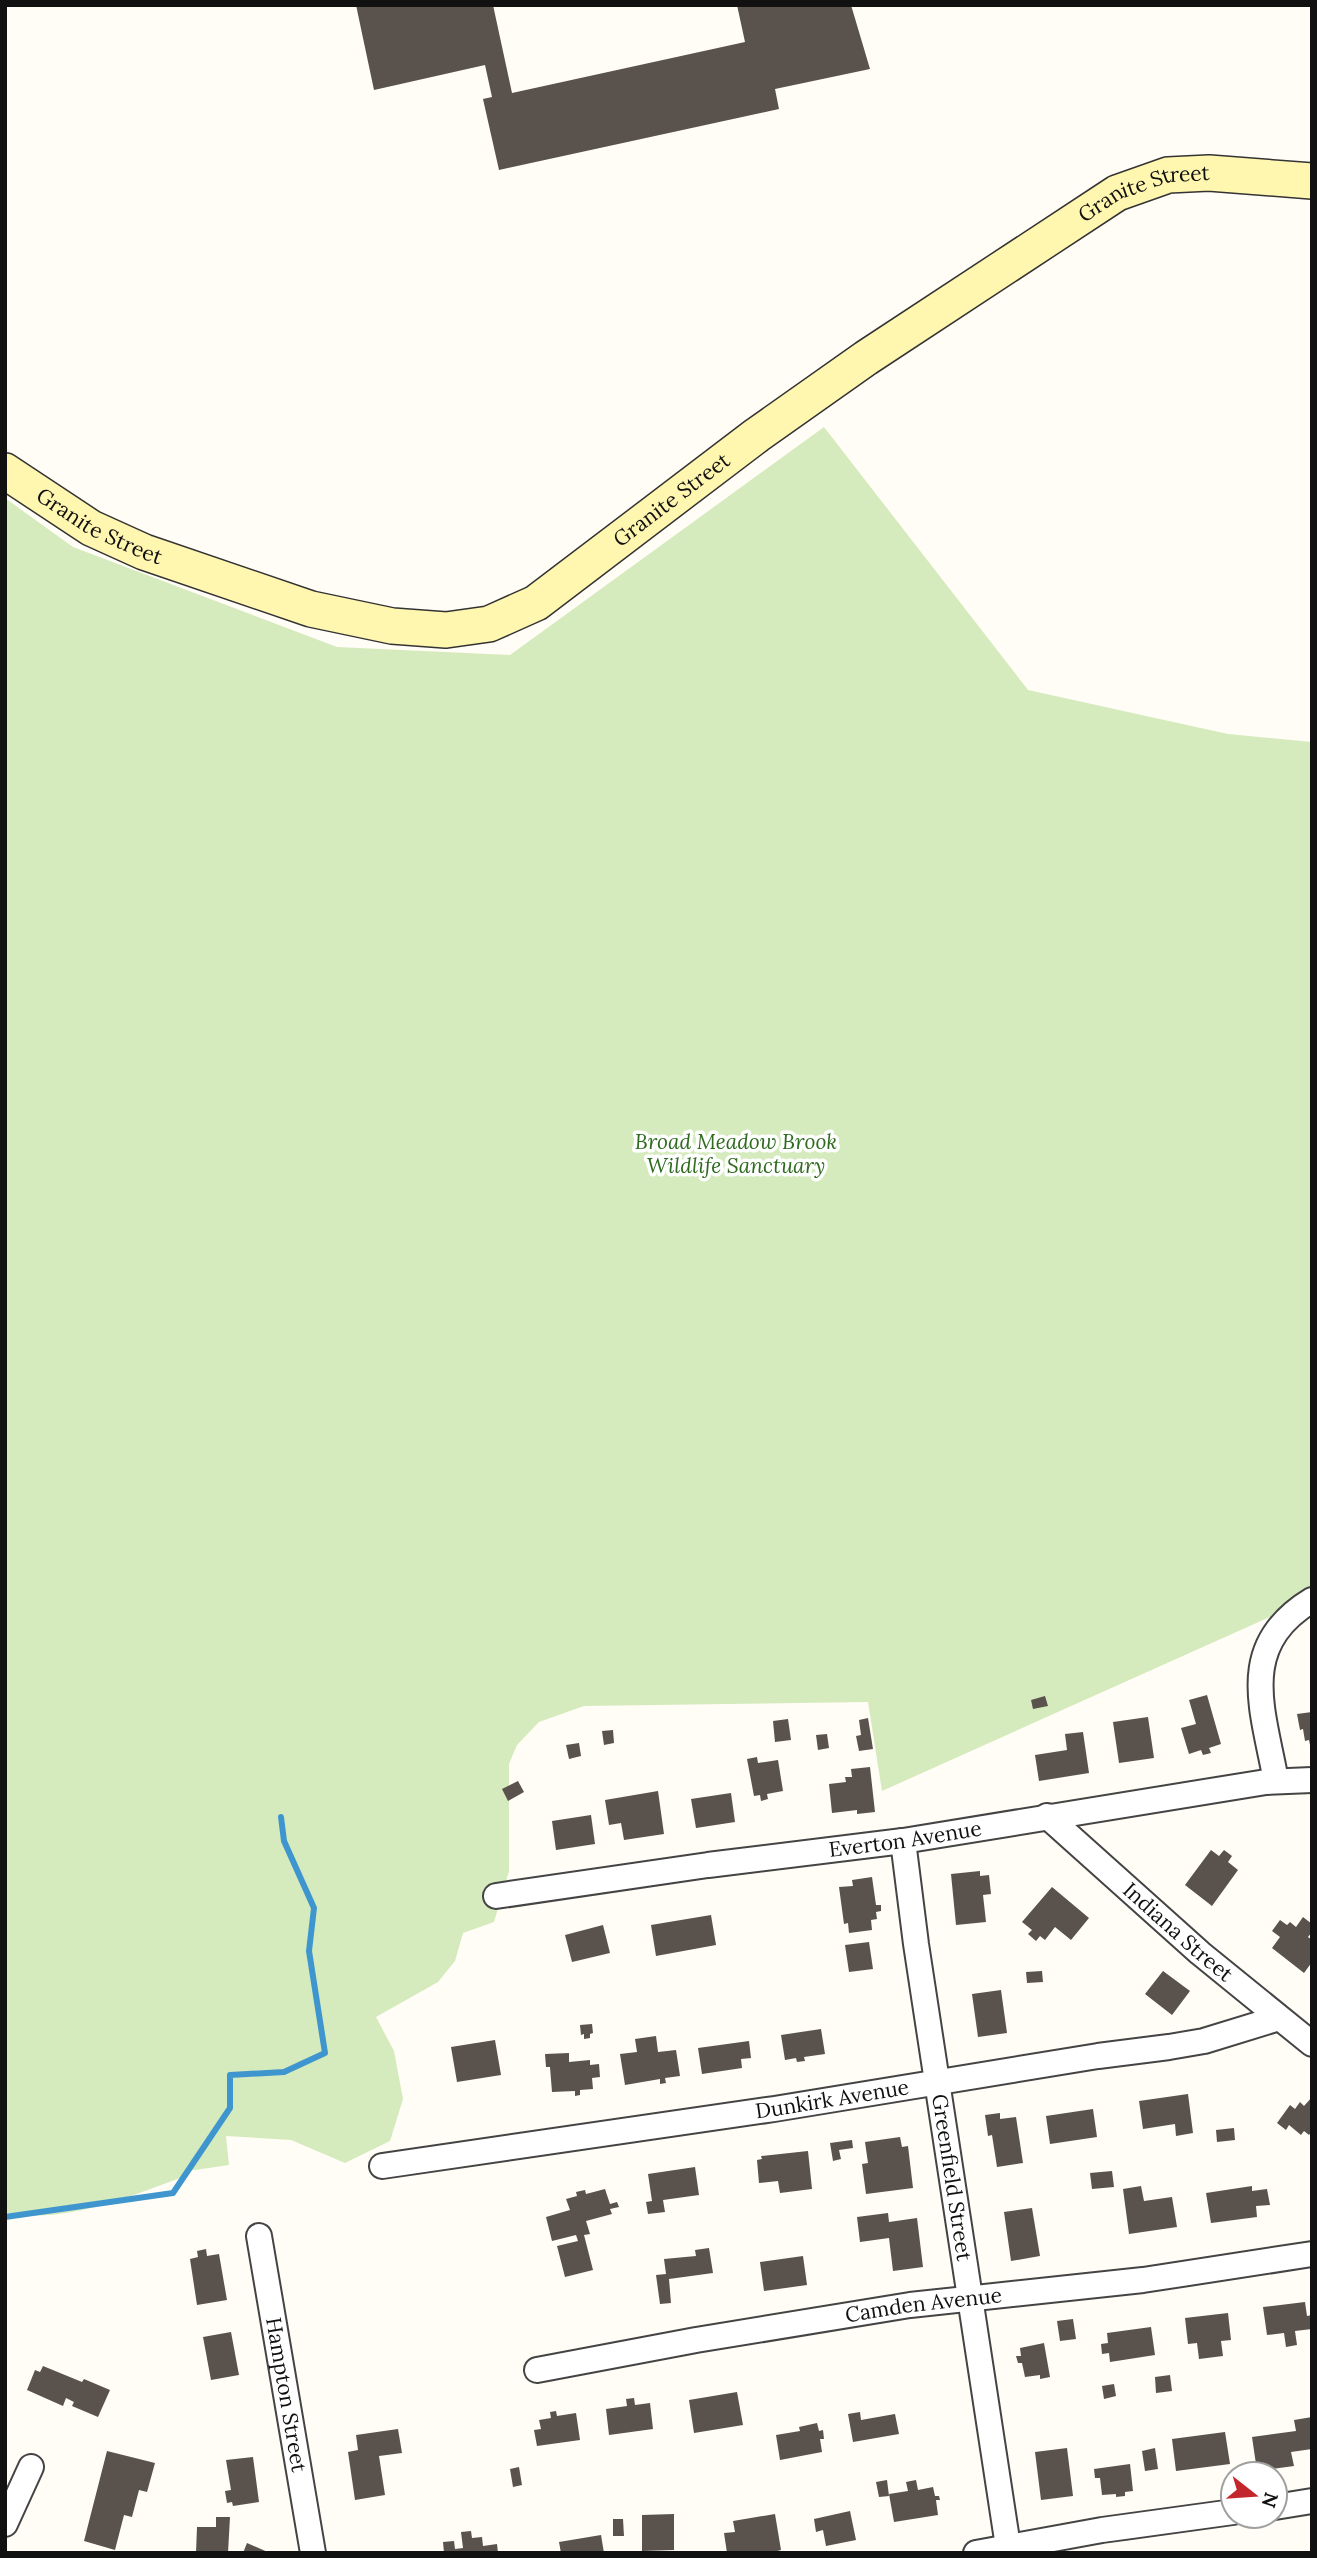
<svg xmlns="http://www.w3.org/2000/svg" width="1317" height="2558" viewBox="0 0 1317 2558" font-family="Lora,serif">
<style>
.green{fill:#d5ebbd}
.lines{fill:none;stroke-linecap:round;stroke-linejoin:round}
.stream{stroke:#3f96cf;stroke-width:6}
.building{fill:#5a524d}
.street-casing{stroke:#444;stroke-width:28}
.secondary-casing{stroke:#333;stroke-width:38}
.street{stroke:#fff;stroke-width:24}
.secondary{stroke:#fff6b0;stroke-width:35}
.labels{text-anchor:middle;stroke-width:7;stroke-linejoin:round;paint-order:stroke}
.street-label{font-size:21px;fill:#111;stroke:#fff}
.park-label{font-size:21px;font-style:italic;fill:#2f6b1f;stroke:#fff}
</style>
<rect width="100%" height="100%" fill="#fffdf5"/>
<path class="green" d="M824,427L1028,690L1228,734L1312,742V1598L882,1791L868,1702L584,1706L539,1722L517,1745L509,1764V1871L494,1922L463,1933L455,1961L438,1982L376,2017L394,2051L403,2099L390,2141L345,2163L291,2140L226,2136L229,2165L188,2171L180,2178C125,2198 65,2224 5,2213V498L73,547L337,647L510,655Z"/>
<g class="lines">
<path class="stream" d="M5,2217L173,2193L230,2108V2075L284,2072L325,2053L309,1951L314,1908L284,1841L281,1817"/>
</g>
<g class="building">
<path d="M356,5H493L512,93L745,42L737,5H851L870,69L775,89L779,109L499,170L483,99L492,97L485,65L374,90Z"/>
<path d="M1207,1695L1221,1744L1209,1748L1211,1753L1203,1755L1201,1750L1189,1754L1181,1728L1196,1724L1189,1700Z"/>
<path d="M1045,1696L1048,1706L1033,1709L1031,1700Z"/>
<path d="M1312,1712V1745H1310L1309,1740L1305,1741L1303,1729L1300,1730L1297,1714Z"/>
<path d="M1148,1717L1154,1758L1119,1763L1113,1722Z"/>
<path d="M868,1718L873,1749L859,1751L856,1736L861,1735L859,1720Z"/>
<path d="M788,1719L791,1740L775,1742L773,1721Z"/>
<path d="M613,1730L614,1743L604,1745L602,1731Z"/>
<path d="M1083,1732L1089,1773L1039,1781L1035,1755L1067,1750L1065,1734Z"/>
<path d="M827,1734L829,1748L818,1750L816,1735Z"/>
<path d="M579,1743L581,1756L569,1759L566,1745Z"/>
<path d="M757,1757L758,1763L778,1760L783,1791L767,1794L768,1799L761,1801L760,1795L754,1796L747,1759Z"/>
<path d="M870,1767L875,1812L857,1814V1810L832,1813L829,1784L846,1782L845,1777H852L851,1769Z"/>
<path d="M518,1781L524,1792L508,1801L502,1789Z"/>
<path d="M658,1791L664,1834L624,1840L621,1823L609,1825L605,1800Z"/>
<path d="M731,1793L735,1822L696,1828L691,1799Z"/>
<path d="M591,1815L595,1844L556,1850L552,1821Z"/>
<path d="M1211,1850L1219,1856L1224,1850L1232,1856L1228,1862L1238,1870L1212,1906L1185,1885Z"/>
<path d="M980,1871V1876L989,1875L991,1894L983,1895L986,1922L956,1925L951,1874Z"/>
<path d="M872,1877L876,1905H881V1911L876,1912L877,1919L871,1920L872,1930L849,1933L848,1923L844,1924L839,1887L853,1886L852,1880Z"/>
<path d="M1052,1887L1089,1918L1071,1940L1055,1927L1045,1940L1040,1936L1036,1941L1028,1934L1032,1930L1022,1922Z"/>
<path d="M711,1915L716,1945L656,1956L651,1925Z"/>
<path d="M1303,1917L1312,1924V1932L1308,1937L1312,1940V1962L1304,1973L1272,1948L1280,1937L1272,1931L1280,1920L1287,1925L1290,1922L1296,1927Z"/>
<path d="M603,1925L610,1953L572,1962L565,1935Z"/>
<path d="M869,1942L873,1969L849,1972L845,1945Z"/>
<path d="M1042,1971L1043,1982L1027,1983L1026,1972Z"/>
<path d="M1163,1971L1190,1991L1172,2015L1145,1994Z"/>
<path d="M1001,1990L1007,2033L978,2037L972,1994Z"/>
<path d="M592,2024L593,2033L590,2034V2038L584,2039V2034L581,2035L580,2025Z"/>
<path d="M821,2029L825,2054L804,2057L805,2061L797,2062L796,2058L785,2060L781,2035Z"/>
<path d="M656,2036L658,2052L676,2050L680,2076L665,2078L666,2083L660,2084V2079L625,2085L620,2054L637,2052L635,2039Z"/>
<path d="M495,2040L501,2075L457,2082L451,2047Z"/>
<path d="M749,2041L751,2058L741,2059L742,2068L702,2074L698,2048Z"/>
<path d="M569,2053V2062L590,2060V2065L599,2064L600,2077L592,2078L593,2089L580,2090V2095L575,2096V2091L552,2092L550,2067H546L545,2054Z"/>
<path d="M1188,2094L1193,2133L1176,2136L1175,2124L1143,2129L1139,2101Z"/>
<path d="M1312,2097V2131L1309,2135L1304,2131L1301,2135L1289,2125L1286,2130L1277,2123L1290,2105L1295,2109L1300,2102L1304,2106Z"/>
<path d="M1093,2109L1097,2137L1050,2144L1046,2116Z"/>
<path d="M1000,2113V2119L1016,2117L1023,2163L997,2167L992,2135L988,2136L985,2115Z"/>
<path d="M1234,2128L1235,2140L1217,2142L1216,2130Z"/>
<path d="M900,2137L902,2147L908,2146L913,2188L866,2194L862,2164L868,2163L865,2142Z"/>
<path d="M852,2140L853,2148L839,2150L841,2159L833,2161L830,2143Z"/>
<path d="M808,2151L812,2189L780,2193L778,2181L759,2183L757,2160L762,2159L761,2156Z"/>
<path d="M695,2167L699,2195L663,2200L665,2212L648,2214L646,2202L652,2201L648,2174Z"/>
<path d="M1112,2171L1114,2187L1092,2189L1090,2173Z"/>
<path d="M1141,2186L1144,2201L1172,2197L1177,2227L1129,2234L1123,2189Z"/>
<path d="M1252,2186V2191L1267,2189L1270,2205L1256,2206L1257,2217L1211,2223L1206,2193Z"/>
<path d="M605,2189L610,2204L617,2202L619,2207L610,2209L612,2214L586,2221L590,2234L584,2235L593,2270L565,2277L557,2246L578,2241L576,2235L552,2241L546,2217L570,2210L566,2199L577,2196L576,2192L585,2190L586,2194Z"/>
<path d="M1032,2208L1040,2256L1011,2261L1004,2212Z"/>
<path d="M888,2213L889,2222L917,2218L923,2267L893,2271L889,2238L860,2242L857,2217Z"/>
<path d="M709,2248L713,2273L669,2279L671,2303L660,2304L656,2275L666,2274L664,2259L696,2256L695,2250Z"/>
<path d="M206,2249L207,2256L219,2254L227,2300L197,2305L190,2259L198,2257L197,2251Z"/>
<path d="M803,2256L807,2285L764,2291L760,2262Z"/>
<path d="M1305,2302L1307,2316L1312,2315V2329L1295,2331L1297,2345L1286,2347L1284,2333L1267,2335L1263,2307Z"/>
<path d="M1228,2313L1231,2340L1221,2341L1223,2356L1199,2359L1197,2343L1188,2344L1185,2318Z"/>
<path d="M1073,2319L1076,2339L1060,2341L1057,2321Z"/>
<path d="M1151,2327L1155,2355L1110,2362L1109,2353L1102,2354L1101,2344L1108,2343L1107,2333Z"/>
<path d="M231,2332L239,2375L211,2380L203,2337Z"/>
<path d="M1044,2343L1050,2377L1040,2379V2375L1025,2377L1022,2363H1018L1016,2356H1021L1020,2348Z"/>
<path d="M43,2366L82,2382L84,2379L110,2390L98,2417L72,2406L74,2402L66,2398L63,2406L27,2390L35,2370L40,2372Z"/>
<path d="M1170,2375L1172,2391L1156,2393L1155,2377Z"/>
<path d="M1114,2384L1116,2396L1104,2399L1102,2386Z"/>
<path d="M737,2392L743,2425L694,2433L689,2400Z"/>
<path d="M634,2398L635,2405L650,2403L653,2429L609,2435L606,2409L627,2406L626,2399Z"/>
<path d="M556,2411L557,2416L576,2413L580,2440L537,2446L534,2430L541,2429L539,2420L551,2418L550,2412Z"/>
<path d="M860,2412L861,2420L895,2414L899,2434L853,2442L848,2414Z"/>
<path d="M1312,2417V2449L1291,2452L1294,2466L1257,2471L1252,2437L1296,2431L1294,2420Z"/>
<path d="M817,2423L819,2431L823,2430L824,2439H820L822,2452L780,2460L776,2435L800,2431L799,2427Z"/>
<path d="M398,2429L402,2453L379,2456L385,2495L355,2500L348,2452L358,2450L356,2435Z"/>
<path d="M1225,2432L1230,2464L1176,2471L1172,2439Z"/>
<path d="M1067,2448L1073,2496L1041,2500L1035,2452Z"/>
<path d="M1155,2448L1158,2469L1145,2471L1142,2451Z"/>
<path d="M107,2451L155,2463L147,2492L139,2490L132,2517L124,2515L115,2550L84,2541Z"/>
<path d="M253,2457L259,2502L233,2506L232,2502L227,2503L225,2491L231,2490L226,2460Z"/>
<path d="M1130,2464L1133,2491L1125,2492V2496L1116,2497V2494L1102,2495L1100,2478H1095L1094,2469Z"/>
<path d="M519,2467L522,2485L513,2487L510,2469Z"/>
<path d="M887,2480L889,2496L879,2497L876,2482Z"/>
<path d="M916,2480L918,2490L933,2487L935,2496H939L940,2500H936L938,2515L894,2522L889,2494L908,2491L906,2482Z"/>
<path d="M850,2511L856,2540L826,2546L823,2530L816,2532L814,2519Z"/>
<path d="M674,2514V2550L642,2551V2515Z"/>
<path d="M775,2514L781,2550L770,2553H727L724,2533L735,2532L733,2521Z"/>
<path d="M216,2517H230L228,2553H196L197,2527H216Z"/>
<path d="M613,2519H623L624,2536H613Z"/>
<path d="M471,2531L472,2538L482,2537L483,2546L497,2544L498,2553H444L443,2542L454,2541L455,2549L463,2548L461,2532Z"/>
<path d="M601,2535L604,2553H561L559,2542Z"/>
<path d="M247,2543L270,2553H243Z"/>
</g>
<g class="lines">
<defs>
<g id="street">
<path d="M1276,1781C1263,1709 1236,1646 1312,1600"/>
<path id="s1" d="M1047,1816L1200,1953L1312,2044"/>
<path id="s2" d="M903,1841L916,1944L1009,2553"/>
<path id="s3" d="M496,1896L708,1865L903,1841L1266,1782L1312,1780"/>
<path id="s4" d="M382,2166L774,2109L1098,2056L1169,2047L1204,2041L1279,2018"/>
<path id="s5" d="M259,2236L313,2553"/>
<path id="s6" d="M537,2370L696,2340L910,2305L1143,2280L1312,2254"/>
<path d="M1275,2507L1312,2501"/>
<path d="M5,2524L31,2467"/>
<path d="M976,2553L1102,2530L1233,2512"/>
</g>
<g id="secondary">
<path id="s7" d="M5,471L91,528L144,552L311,609L392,626L446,630L489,624L536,603L757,435L866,358L1117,193L1168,175L1209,173L1312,181"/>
</g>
</defs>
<use href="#street" class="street-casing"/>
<use href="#secondary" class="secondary-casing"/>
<use href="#street" class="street"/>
<use href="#secondary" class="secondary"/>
</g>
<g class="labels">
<g class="street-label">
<text dy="7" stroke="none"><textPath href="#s7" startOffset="1307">Granite Street</textPath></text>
<text dy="7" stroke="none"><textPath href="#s7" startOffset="740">Granite Street</textPath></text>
<text dy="7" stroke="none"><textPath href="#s7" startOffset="110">Granite Street</textPath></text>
<text dy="7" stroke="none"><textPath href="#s3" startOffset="413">Everton Avenue</textPath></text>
<text dy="7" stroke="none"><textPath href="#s1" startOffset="175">Indiana Street</textPath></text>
<text dy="7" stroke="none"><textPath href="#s4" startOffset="455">Dunkirk Avenue</textPath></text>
<text dy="7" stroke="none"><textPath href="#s2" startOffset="340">Greenfield Street</textPath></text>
<text dy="7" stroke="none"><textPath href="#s6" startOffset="392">Camden Avenue</textPath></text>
<text dy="7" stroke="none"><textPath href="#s5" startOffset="161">Hampton Street</textPath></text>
</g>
<g class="park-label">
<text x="736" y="1149">Broad Meadow Brook<tspan x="736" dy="24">Wildlife Sanctuary</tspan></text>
</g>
</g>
<rect width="1317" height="2558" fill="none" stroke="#111111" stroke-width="14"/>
<g transform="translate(1254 2495) rotate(107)"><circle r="33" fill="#ffffff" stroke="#a0a0a0" stroke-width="2"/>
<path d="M0-5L12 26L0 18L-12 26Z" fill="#c4262e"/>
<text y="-10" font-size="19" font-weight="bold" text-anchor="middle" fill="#111111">N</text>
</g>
</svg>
